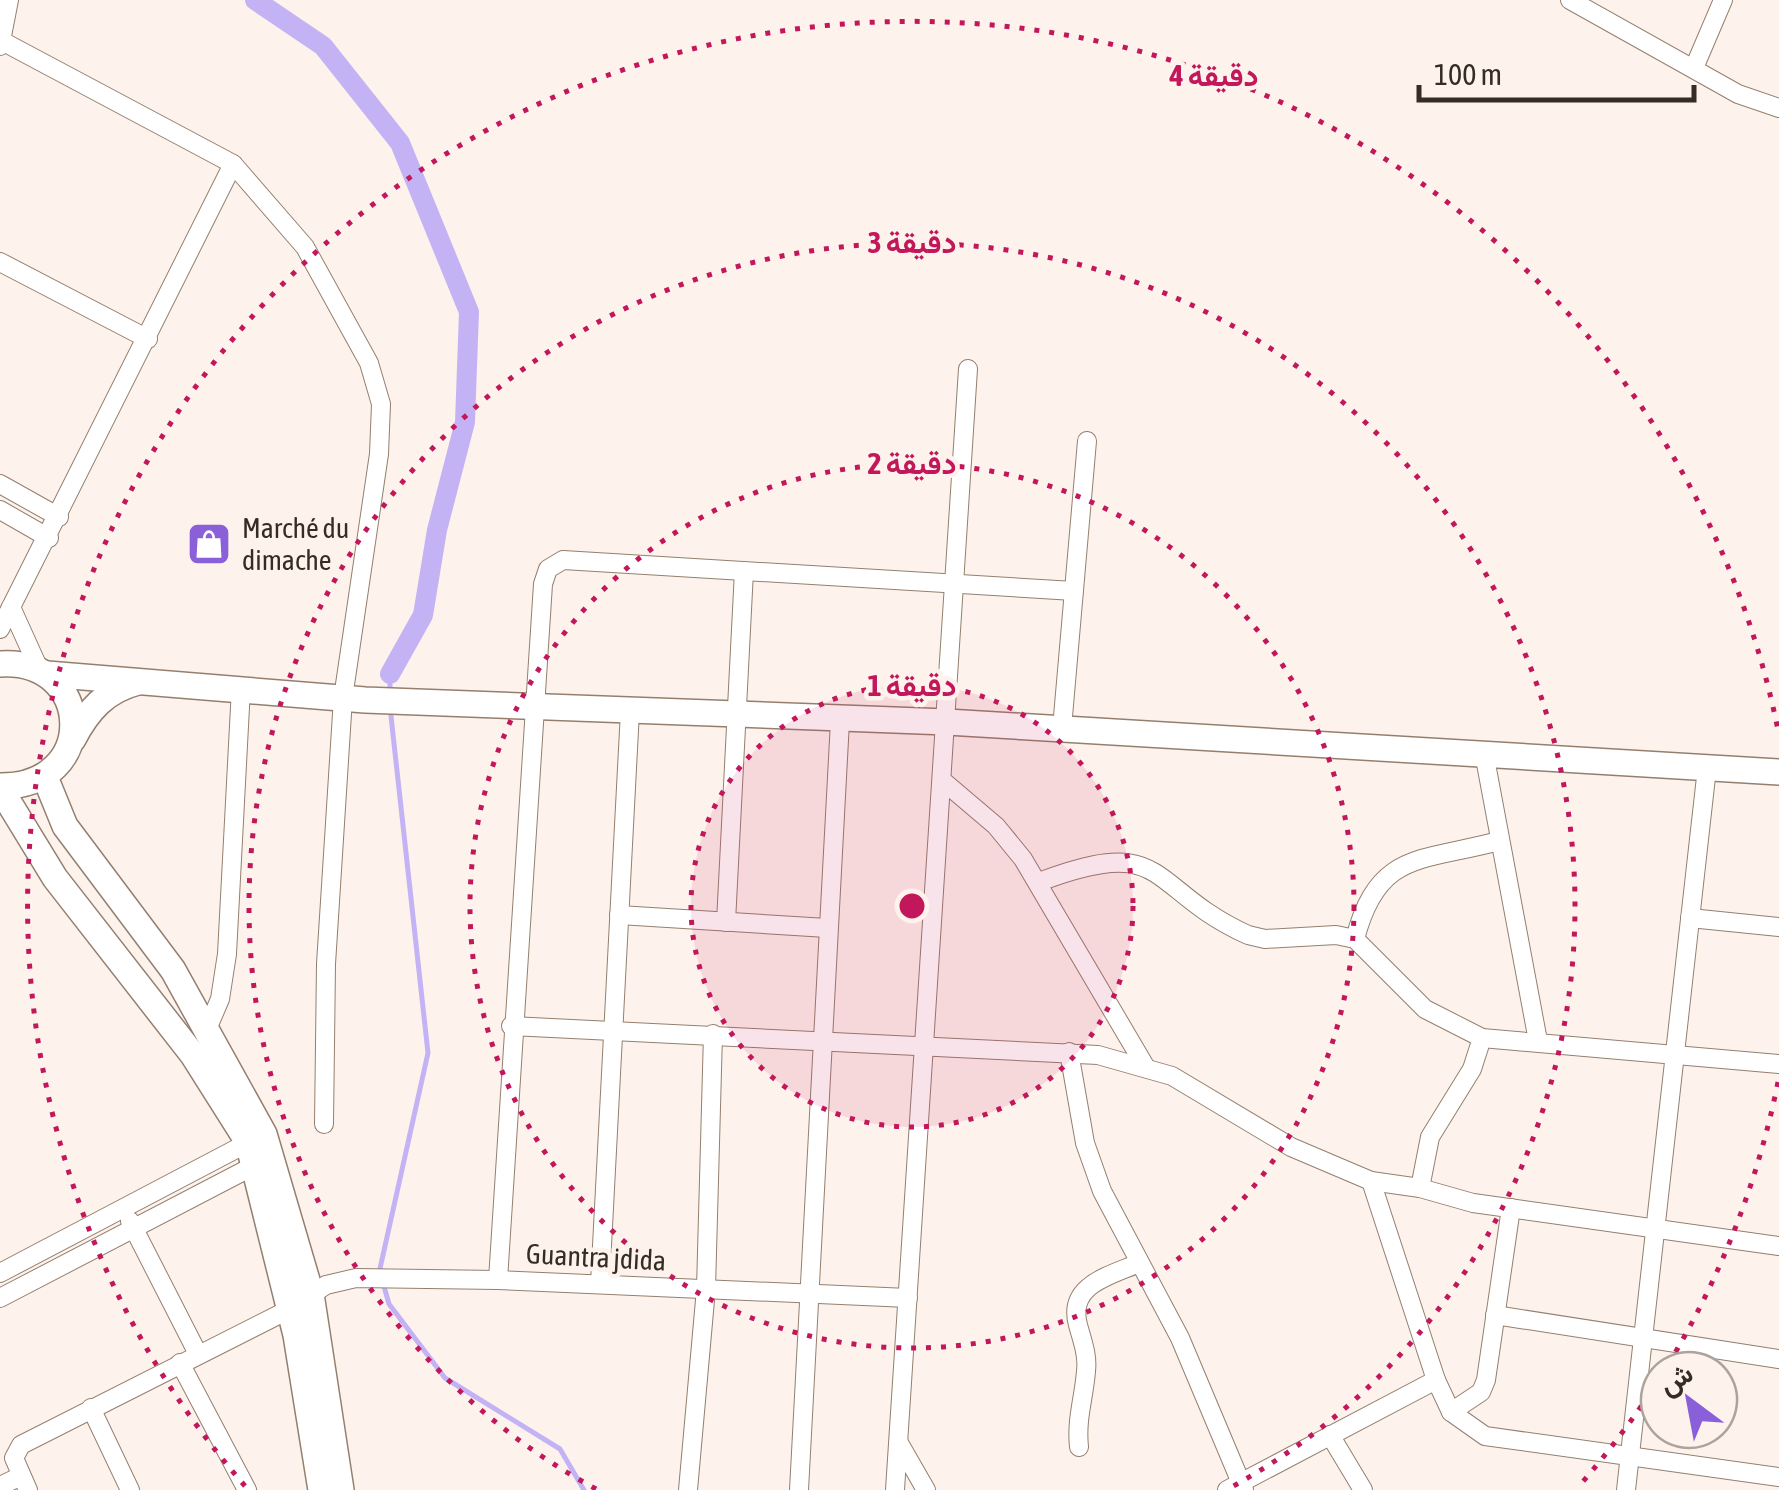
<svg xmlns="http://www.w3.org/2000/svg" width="1779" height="1490" viewBox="0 0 1779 1490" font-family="'Asap Condensed',Vazirmatn,sans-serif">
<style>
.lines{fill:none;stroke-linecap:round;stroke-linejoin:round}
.stream{stroke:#c4b3f4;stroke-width:5}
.canal{stroke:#c4b3f4;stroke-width:20}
.street-casing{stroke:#947f6f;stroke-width:20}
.secondary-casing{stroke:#947f6f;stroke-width:28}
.street{stroke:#fff;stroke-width:18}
.secondary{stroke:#fff;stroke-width:25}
.ring{fill:none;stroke:#c2185b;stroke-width:5;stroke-dasharray:5 10}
.labels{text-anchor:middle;stroke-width:9;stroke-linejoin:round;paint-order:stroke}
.poi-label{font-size:28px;fill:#352c25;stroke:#fdf3ec;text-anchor:start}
.street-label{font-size:28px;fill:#352c25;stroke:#fdf3ec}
.centre{fill:#c2185b;stroke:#fdf3ec;stroke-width:5}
.ring-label{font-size:30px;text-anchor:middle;font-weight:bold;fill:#c2185b;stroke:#fdf3ec;stroke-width:9;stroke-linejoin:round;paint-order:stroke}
</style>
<rect width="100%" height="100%" fill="#fdf3ec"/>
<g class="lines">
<g class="stream">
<path d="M390,691V674"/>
<path d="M379,1273L428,1053L390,707"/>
<path d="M383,1283L389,1304L445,1378L560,1449L584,1490"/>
</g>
<path class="canal" d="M255,0L323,46L400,143L469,312L465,422L437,530L423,615L390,674"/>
<defs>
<g id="street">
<path d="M1570,0L1738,94L1779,108"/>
<path d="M0,40L233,164L0,629"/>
<path d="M0,46L9,0"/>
<path d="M1694,68L1723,0"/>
<path d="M233,164L305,247L369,363L381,404L379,454L343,698L326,964L324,1124"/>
<path d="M0,262L148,339"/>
<path d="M0,484L59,517"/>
<path d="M0,510L49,538"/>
<path d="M11,607L39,669"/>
<path d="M1062,728L1087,441"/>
<path d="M1484,753L1538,1041"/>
<path d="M943,781L996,826L1023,859L1145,1066"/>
<path d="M1039,882C1170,832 1146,889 1248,935L1265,939L1336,935L1355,939L1425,1009L1482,1038L1779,1064"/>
<path d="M619,915L827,928"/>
<path d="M1690,918L1779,927"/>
<path d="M726,922L744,571"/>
<path d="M1355,939C1378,851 1420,862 1499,841"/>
<path d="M511,1026L1098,1055L1172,1076L1291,1147L1371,1181L1420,1188L1473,1203L1779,1246"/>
<path d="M205,1034L220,999L227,954L241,688"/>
<path d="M1069,1052L1085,1143L1102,1191L1180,1338L1244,1490"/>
<path d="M1371,1181L1436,1380L1451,1412L1485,1436L1779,1477"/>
<path d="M1420,1188L1430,1137L1472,1069L1482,1038"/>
<path d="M130,1221L198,1354"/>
<path d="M0,1273L255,1139"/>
<path d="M498,1280L543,584L548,569L563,560L1074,591"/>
<path d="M600,1284L630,711"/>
<path d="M0,1298L261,1162"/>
<path d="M1495,1315L1779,1359"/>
<path d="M180,1363L247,1490"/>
<path d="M91,1408L130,1490"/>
<path d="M1451,1412L1481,1392L1486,1380L1511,1208"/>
<path d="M1330,1435L1363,1490"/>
<path d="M899,1443L926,1490"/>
<path d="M1079,1447C1076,1419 1084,1398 1086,1371C1088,1355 1082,1340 1078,1325C1067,1285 1109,1276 1139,1263"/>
<path d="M0,1486L21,1476"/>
<path d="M28,1490L14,1458L21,1445L290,1309L326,1285L356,1278L498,1280L908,1298"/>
<path d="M688,1490L706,1289L713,1034"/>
<path d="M799,1490L840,721"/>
<path d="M895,1490L968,369"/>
<path d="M1227,1490L1436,1380"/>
<path d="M1626,1490L1707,768"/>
</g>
<g id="secondary">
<path d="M0,664C94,658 100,787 0,786"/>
<path d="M47,674L365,700L947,722L1779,772"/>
<path d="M73,739C88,710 106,690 138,682"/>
<path d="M45,777L65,826L173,970L264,1134L311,1294L341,1490"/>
<path d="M0,788L55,878L193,1055L248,1142L296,1335L321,1490"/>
</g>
</defs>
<use href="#street" class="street-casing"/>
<use href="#secondary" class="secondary-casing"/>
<use href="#street" class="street"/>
<use href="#secondary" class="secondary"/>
</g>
<circle cx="912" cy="906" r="221" fill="#c2185b" fill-opacity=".12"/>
<g class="ring">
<circle cx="912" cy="906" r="221"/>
<circle cx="912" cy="906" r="442"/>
<path d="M596 1489A663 663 0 1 1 1228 1489"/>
<path d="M1778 1082A884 884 0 0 1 1666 1368M1658 1381A884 884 0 0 1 1579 1486M245 1486A884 884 0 1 1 1778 730"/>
</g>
<defs>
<symbol id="shop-square" viewBox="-11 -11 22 22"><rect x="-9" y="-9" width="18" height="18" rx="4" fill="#8a60da" stroke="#fdf3ec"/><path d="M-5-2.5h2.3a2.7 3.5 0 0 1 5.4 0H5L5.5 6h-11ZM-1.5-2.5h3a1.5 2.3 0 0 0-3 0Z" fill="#fff"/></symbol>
</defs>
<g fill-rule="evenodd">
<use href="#shop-square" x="184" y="519" width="50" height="50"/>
</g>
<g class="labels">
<g class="poi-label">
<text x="242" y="538">Marché du<tspan x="242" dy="32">dimache</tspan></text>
</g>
<g class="street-label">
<text transform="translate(596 1257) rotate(3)" y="10">Guantra jdida</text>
</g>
</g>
<circle cx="912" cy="906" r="15" class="centre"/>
<g class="ring-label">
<text x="1214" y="86">4 دقيقة</text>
<text x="912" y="253">3 دقيقة</text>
<text x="912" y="474">2 دقيقة</text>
<text x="912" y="696">1 دقيقة</text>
</g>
<g transform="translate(1689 1400) rotate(328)"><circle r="48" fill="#fdf3ec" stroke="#ada39c" stroke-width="2.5"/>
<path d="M0-8L18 38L0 25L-18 38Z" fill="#8a60da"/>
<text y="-15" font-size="28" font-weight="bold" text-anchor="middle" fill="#352c25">ش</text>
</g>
<path d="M1419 85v15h275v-15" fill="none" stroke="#352c25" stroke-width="5"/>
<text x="1434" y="85" font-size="30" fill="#352c25" stroke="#fdf3ec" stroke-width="8" paint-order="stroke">100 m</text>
</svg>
